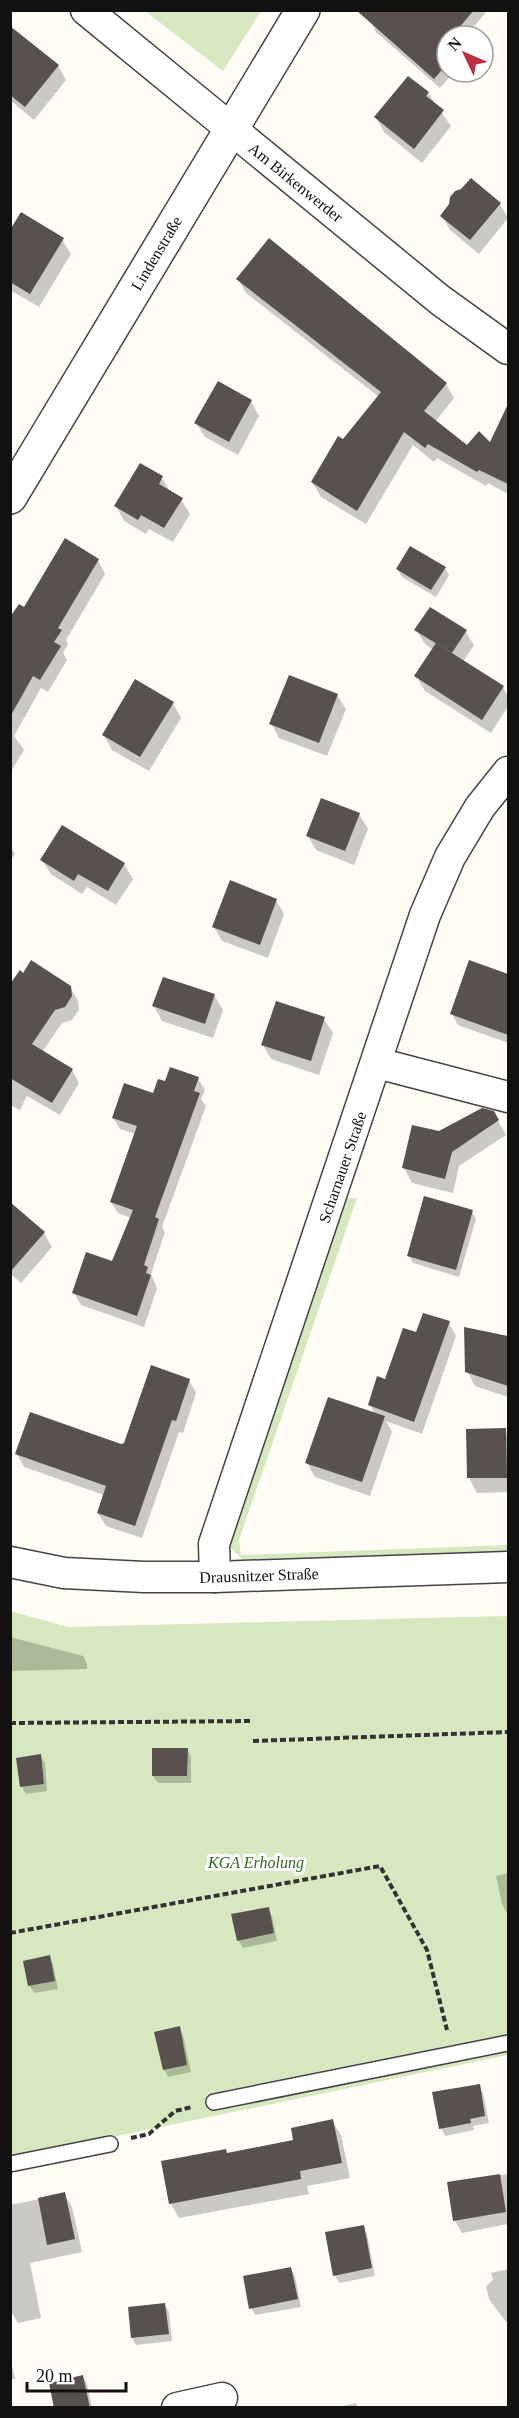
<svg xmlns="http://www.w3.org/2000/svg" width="519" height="2418" viewBox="0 0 519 2418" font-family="Georgia,serif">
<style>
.green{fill:#d7e8c0}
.shadow{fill:#0003}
.building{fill:#59514e}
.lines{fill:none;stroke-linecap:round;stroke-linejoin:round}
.service-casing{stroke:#444;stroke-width:18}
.minor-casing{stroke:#444;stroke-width:33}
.tertiary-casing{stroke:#444;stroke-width:36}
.path{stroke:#333;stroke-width:4;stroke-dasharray:6 3;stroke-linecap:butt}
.service{stroke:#fff;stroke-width:15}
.minor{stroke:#fff;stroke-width:30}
.tertiary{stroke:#fff;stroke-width:33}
.labels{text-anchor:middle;stroke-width:6;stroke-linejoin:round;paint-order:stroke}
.street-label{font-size:16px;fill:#111;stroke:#fff}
.park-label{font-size:16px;font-style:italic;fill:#366624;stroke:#fff}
</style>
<rect width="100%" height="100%" fill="#fefcf5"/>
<g class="green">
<path d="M145,11H261L223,71Z"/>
<path d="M357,1198L239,1540L241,1555L508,1545V1558L248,1565L231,1548L230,1538L342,1199Z"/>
<path d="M10,1611L68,1627L508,1616V2055L11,2158Z"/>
</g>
<g class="shadow">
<path d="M423,10H488L466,36H447V72H454L440,88L376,32L371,22Z"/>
<path d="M10,28L58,66L66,80L34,120L10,100Z"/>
<path d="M428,93L451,126L422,163L384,132L376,117Z"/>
<path d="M500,204L508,218L479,254L450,230L442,216Z"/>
<path d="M10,233L62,240L71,254L39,307L10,290Z"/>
<path d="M238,279L446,384L454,398L435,422L468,447L490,444L500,425L508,429V494L488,483L486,486L437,458L434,462L413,445L366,524L321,497L312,482L379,397L246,293Z"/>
<path d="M251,401L259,416L238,455L205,437L196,423Z"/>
<path d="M162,478L171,493L181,499L190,514L173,542L149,529L146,534L124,521L116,506Z"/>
<path d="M98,560L105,574L66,640L68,644L63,653L67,660L48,692L41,688L14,736L24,750L10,773V620Z"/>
<path d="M445,568L449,575L436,597L402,577L397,569Z"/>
<path d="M416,630L465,631L474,645L463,662L503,687L508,697V706L491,733L425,691L416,676L433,650L425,644Z"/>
<path d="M337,695L346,709L327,756L279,738L271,723Z"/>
<path d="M173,703L181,718L149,771L112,750L104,735Z"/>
<path d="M359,814L368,829L354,865L316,850L308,836Z"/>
<path d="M10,846L15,854L10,862Z"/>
<path d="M42,860L124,864L133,879L116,905L87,887L82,894L51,874Z"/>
<path d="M276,900L284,914L268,958L222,941L214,927Z"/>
<path d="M470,962L508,976V1043L458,1025L452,1014Z"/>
<path d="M70,987L78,1001L79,1010L72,1020L62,1023L42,1052L72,1070L79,1083L60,1115L27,1096L20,1110L10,1105V1013Z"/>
<path d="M214,995L223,1010L213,1038L162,1021L154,1006Z"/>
<path d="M324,1019L333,1033L319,1075L271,1059L263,1045Z"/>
<path d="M198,1079L205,1090L201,1099L206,1106L162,1227L165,1232L151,1274L157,1288L144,1327L81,1305L74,1293L113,1263L131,1218L118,1213L111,1202L135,1134L120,1129L113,1117L154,1095L166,1083Z"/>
<path d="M493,1112L506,1135L459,1166L453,1193L412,1183L404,1168L439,1133Z"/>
<path d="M472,1212L476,1219L459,1277L413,1263L409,1256Z"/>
<path d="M10,1213L44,1233L52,1247L21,1283L10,1273Z"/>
<path d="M449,1323L456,1336L422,1434L386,1421L392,1432L370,1496L315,1477L307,1463L375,1414L370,1405L416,1334Z"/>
<path d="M466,1329L508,1337V1397L475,1386L467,1371Z"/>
<path d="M189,1380L196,1393L183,1433L179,1432L142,1538L106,1526L98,1513L104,1495L24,1467L17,1454L125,1444Z"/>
<path d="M505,1430L508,1435V1492L477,1493L469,1478Z"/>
<path d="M10,1637L83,1656L87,1664V1669L10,1671Z"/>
<path d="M187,1749L191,1757V1783H158L153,1776Z"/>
<path d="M40,1756L45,1763L47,1791L26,1794L22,1787Z"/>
<path d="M508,1873V1911L506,1912L502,1904L496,1876Z"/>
<path d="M268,1909L272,1916L277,1941L243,1948L239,1941L233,1915Z"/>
<path d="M49,1957L53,1964L58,1989L34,1993L30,1986L25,1962Z"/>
<path d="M179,2028L183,2035L191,2072L168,2077L164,2069Z"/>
<path d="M479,2085L483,2093L489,2123L473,2126L474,2130L445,2136L441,2128Z"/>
<path d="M332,2121L341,2135L350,2178L307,2186L309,2194L179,2218L171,2204L163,2162L228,2155L295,2141Z"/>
<path d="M508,2174V2224L462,2233L455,2221L448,2184Z"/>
<path d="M64,2194L72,2207L82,2252L30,2263L41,2318L18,2323L10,2310V2205Z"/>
<path d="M363,2227L367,2234L375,2276L339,2283L335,2275Z"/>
<path d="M290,2268L295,2276L301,2307L255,2315L251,2308Z"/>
<path d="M508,2269V2321L506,2322L489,2299L486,2286L493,2280L491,2273Z"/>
<path d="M165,2305L169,2312L172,2341L136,2345L132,2338Z"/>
<path d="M10,2357L15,2379H10Z"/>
<path d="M83,2377L87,2384L92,2408H55Z"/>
<path d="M356,2403L358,2408H334Z"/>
</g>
<g class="building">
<path d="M356,10H474L452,36H447V64L434,79Z"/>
<path d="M10,26L59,65L25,107L10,95Z"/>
<path d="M408,76L429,92L426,96L444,110L414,149L374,117Z"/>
<path d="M471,178L501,203L470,240L440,216L449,204L450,197L455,191L461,189Z"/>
<path d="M21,212L64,238L30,294L10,282V230Z"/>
<path d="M269,238L447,383L424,411L467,445L479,431L490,442L508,404V484L479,470L477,472L428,444L425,448L404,432L357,511L311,482L338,436L343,439L381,392L236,279Z"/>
<path d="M218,381L252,400L229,442L194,423Z"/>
<path d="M140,463L163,476L159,484L183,498L164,528L141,515L138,520L114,506Z"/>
<path d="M65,538L99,559L58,628L62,630L54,642L61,646L40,680L33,676L10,717V617L19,604L24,607Z"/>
<path d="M410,546L446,567L431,590L396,569Z"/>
<path d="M430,607L467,630L452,653L414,630Z"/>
<path d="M436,643L504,686L482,720L414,676Z"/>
<path d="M289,675L338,694L319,743L269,724Z"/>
<path d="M135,679L174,702L140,757L102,735Z"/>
<path d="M321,798L360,813L345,851L306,836Z"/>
<path d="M62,825L125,863L108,891L78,874L74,881L40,860Z"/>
<path d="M230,880L277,899L260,945L212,927Z"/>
<path d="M31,960L71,986L72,996L65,1007L55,1010L32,1044L73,1069L52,1103L10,1078V984L20,970L23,973Z"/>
<path d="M469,960L508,974V1035L450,1014Z"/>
<path d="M163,977L215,994L205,1024L152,1006Z"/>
<path d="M276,1001L325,1017L311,1061L261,1045Z"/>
<path d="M170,1067L199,1077L194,1091L200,1093L155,1217L159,1219L144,1265L148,1267L146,1273L151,1275L137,1316L72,1293L86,1252L112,1261L133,1210L110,1202L137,1126L112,1118L124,1083L153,1093L158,1079L165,1081Z"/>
<path d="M482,1108L494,1111L499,1120L452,1152L445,1179L402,1168L412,1125L439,1131Z"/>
<path d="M424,1196L473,1210L456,1270L407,1256Z"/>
<path d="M10,1202L45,1232L10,1272Z"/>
<path d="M423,1313L450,1321L414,1422L368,1405L377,1376L385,1379L403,1328L416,1332Z"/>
<path d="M464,1327L508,1336V1386L465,1372Z"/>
<path d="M151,1365L190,1379L176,1421L172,1420L135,1526L97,1513L106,1486L15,1454L30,1412L121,1444L124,1443Z"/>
<path d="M328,1397L385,1416L362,1482L305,1463Z"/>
<path d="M506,1428L507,1478H467L466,1429Z"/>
<path d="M152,1748H188L187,1776H152Z"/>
<path d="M41,1754L44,1784L20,1787L16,1758Z"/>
<path d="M269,1907L274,1933L237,1941L231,1914Z"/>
<path d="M50,1955L55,1981L28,1986L23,1961Z"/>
<path d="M180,2026L187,2065L163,2070L154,2032Z"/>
<path d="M480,2084L485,2116L470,2119L471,2123L439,2129L432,2092Z"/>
<path d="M333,2119L342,2163L300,2171L301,2179L169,2204L161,2161L226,2149L227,2153L293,2140L291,2128Z"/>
<path d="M500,2174L506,2212L453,2221L447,2182Z"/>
<path d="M65,2192L75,2239L47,2245L38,2198Z"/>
<path d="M364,2225L372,2268L333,2276L325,2232Z"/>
<path d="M291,2267L298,2299L249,2309L243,2276Z"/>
<path d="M165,2303L169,2334L131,2338L128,2307Z"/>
<path d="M83,2375L90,2408H54L49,2383Z"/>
</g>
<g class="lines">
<defs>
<g id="service">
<path d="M214,2102L508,2043"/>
<path d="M10,2164L110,2144"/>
</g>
<g id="minor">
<path d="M86,10L440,300L508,349"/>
<path d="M377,1063L508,1097"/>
<path d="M10,1562L64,1573L144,1577H215L508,1567"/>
<path d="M215,1577L214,1544L425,915L450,857L480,807L508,772"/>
<path d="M177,2408L222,2398"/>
</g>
<path id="tertiary" d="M10,497L303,10"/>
</defs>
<use href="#service" class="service-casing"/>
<use href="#minor" class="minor-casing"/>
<use href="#tertiary" class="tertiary-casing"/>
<g class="path">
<path d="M10,1723L252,1721"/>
<path d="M253,1741L508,1732"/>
<path d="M10,1933L380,1866L427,1950L447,2030"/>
<path d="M131,2138L149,2134L175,2111L192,2107"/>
</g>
<use href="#service" class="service"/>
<use href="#minor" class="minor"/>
<use href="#tertiary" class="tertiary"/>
</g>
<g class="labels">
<g class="street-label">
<text transform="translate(296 182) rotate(39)" y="6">Am Birkenwerder</text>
<text transform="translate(156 253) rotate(-59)" y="6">Lindenstraße</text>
<text transform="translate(342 1167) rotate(-71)" y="6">Scharnauer Straße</text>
<text transform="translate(259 1575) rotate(-2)" y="6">Drausnitzer Straße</text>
</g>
<g class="park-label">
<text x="256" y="1868">KGA Erholung</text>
</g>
</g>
<rect width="519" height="2418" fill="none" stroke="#111111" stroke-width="24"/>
<g transform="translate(465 54) rotate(314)"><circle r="28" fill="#ffffff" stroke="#a0a0a0" stroke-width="1.5"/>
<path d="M0-4.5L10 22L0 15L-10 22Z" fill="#ba3040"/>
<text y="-9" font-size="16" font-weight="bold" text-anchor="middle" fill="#111111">N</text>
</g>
<path d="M27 2382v9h99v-9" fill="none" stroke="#111111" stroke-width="3"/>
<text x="36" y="2382" font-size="18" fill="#111111" stroke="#ffffff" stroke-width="4.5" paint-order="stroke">20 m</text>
</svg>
